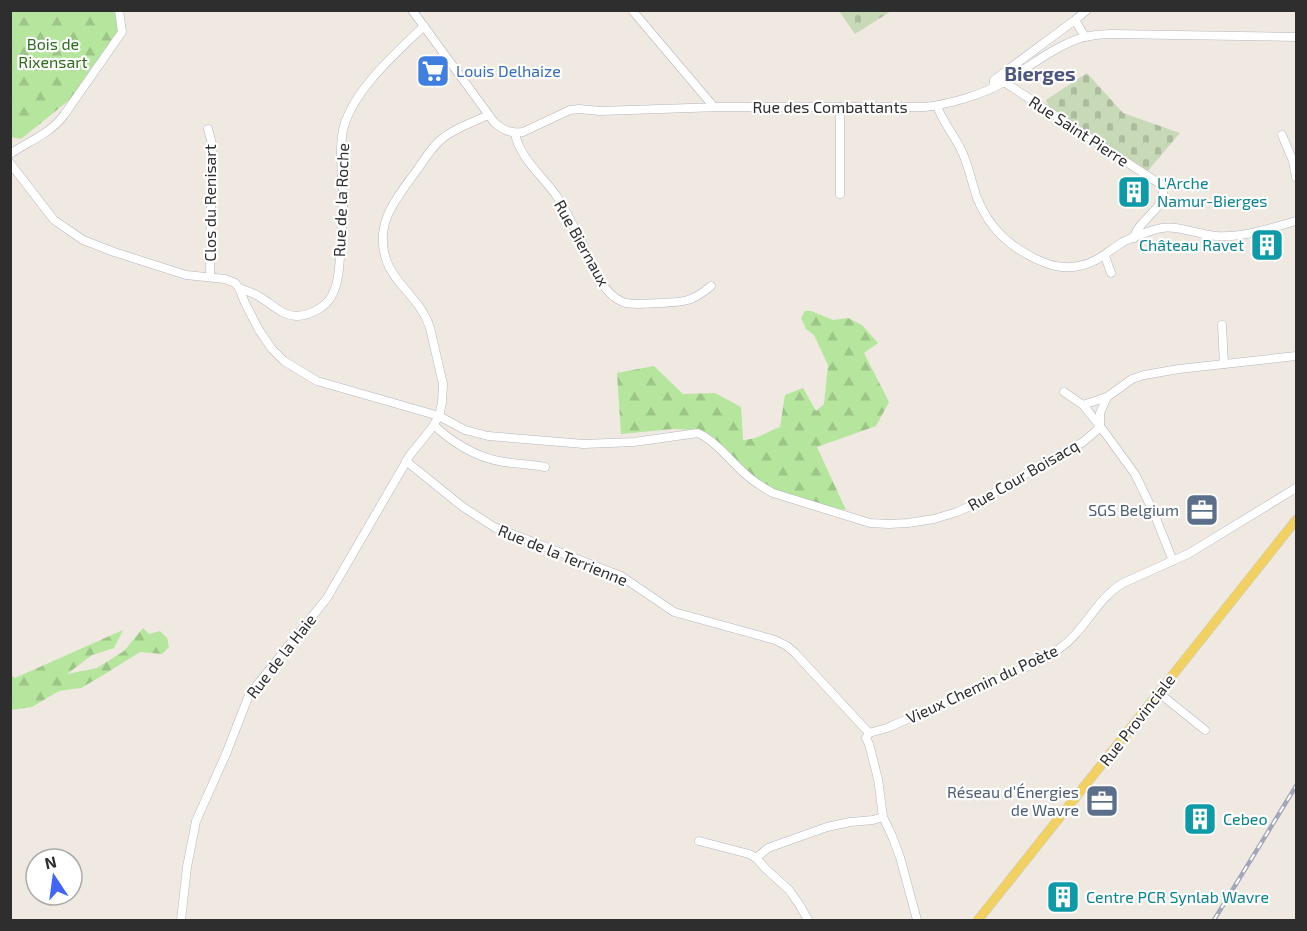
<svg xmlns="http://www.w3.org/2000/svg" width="1307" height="931" viewBox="0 0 1307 931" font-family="'Exo 2',sans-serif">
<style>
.forest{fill:url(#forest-firs)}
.cemetery{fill:url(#cemetery-stones)}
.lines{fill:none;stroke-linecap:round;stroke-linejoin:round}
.minor-casing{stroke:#b4b7c1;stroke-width:9}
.major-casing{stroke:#c9c9c9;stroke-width:10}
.minor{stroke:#fff;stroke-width:8}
.major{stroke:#f2d163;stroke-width:9}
.rail-casing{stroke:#a3a6b8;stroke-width:4.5}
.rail{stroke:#fff;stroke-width:2;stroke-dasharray:7;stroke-linecap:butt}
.labels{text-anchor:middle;stroke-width:4.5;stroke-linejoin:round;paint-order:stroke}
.park-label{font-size:16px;fill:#2c6e1b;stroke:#fff}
.shop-label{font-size:16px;fill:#366cbe;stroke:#fff;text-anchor:start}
.street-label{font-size:16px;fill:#2e2e2e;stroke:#fff}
.culture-label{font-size:16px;fill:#0d838f;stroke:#fff;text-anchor:start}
.service-label{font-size:16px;fill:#4e5e75;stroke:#fff;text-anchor:end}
.quarter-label{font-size:20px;font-weight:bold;fill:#4d5680;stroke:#fff}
</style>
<defs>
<pattern id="forest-firs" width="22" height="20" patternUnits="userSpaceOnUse" patternTransform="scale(1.5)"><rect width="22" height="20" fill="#b6e59e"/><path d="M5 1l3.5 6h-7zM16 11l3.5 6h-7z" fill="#9dc588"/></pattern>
<pattern id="cemetery-stones" width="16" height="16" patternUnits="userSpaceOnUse" patternTransform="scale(1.5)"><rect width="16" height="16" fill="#c8d9b8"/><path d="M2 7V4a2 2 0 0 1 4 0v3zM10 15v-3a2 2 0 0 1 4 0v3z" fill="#acbb9e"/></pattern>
</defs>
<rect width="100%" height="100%" fill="#efe9e1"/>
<g class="forest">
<path d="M10,11H120L121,37L68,101L21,139L11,137Z"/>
<path d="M805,311H811L833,320L848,318L862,325L878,343L864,353L889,402L876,426L817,447L846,510L806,504L776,494L742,472L698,430L672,429L621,434L617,373L654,366L683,394L715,393L741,407L743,440C759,439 766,432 780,427L785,395L803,388L816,411L824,404L828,365L814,335L806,329L801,318Z"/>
<path d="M143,628L149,634L160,631L167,638L169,647L162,654L140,652L105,674L81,688L59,691L32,707L11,710V675L15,678L123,630L114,648L92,655L67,674L97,668L124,651Z"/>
</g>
<g class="cemetery">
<path d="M839,11H891L855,34Z"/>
<path d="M1087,73L1123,113L1180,133L1146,173L1049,108L1046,100Z"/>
</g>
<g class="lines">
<defs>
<g id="minor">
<path d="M412,10L494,122C503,130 511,134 523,132L570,110L579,109L600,111L720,107H925C950,104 982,95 1004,82C1030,67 1054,46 1084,37C1093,35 1102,34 1111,34L1296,37"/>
<path d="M632,10L714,107"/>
<path d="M1085,37L1075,20L1087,10"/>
<path d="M1004,82L1160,184C1174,205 1137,219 1134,238"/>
<path d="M993,88L994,80L1075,20"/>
<path d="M937,106C943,123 956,137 963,154C969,168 972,183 977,198C989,227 1007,245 1036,259C1051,266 1063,269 1079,266C1097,263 1108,251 1123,242C1133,237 1151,230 1162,228C1177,225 1200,235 1216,236C1243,238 1271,228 1296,221"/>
<path d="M840,107V194"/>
<path d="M208,129L212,144L210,276"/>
<path d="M515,133C519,158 544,177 558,198C566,211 573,225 580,238C590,259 600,293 623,302C634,306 649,303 660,303C684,302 692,302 711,286"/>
<path d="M1282,135L1293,161L1296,177"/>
<path d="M10,154C29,141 50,134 64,115L122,32L119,10"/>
<path d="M10,163L54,220L83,240L114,252L186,275L225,279L235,283L239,288L245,303L259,330L272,349L284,361L317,381L439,416L465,430L488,436L584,444L634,442L698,433C715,441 728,458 742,471C751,480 762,487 773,493L870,523L889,524L908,523L934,519L957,512L975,504L1044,463L1083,442L1096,431L1100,426V413L1107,397L1132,379L1144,375L1179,369L1296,356"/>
<path d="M1105,256L1111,273"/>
<path d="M239,288C246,291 254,293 260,297C272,304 281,315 296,316C308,316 325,308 331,297C338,286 339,270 340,257C341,241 343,224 343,207C344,182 338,155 343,130C352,91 396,53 424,26"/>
<path d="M1222,325L1224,364"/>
<path d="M1064,392L1083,405L1100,426L1135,474L1153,511L1173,561"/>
<path d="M1083,405L1107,397"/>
<path d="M434,425C450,441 476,457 499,461C514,464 530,464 545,467"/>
<path d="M406,461L463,507L494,527L621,576L674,612L775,640L787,646L795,653L869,733"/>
<path d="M1159,693L1205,730"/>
<path d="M869,733L887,728C922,713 957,697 992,681C1015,672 1039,663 1059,649C1085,631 1096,599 1123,583L1188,554L1296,488"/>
<path d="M869,733L866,738L869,744L878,779L883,817L892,836L900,857L917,920"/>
<path d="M699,841L749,854L756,858L768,848L827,827L850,822L873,820L883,817"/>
<path d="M756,858L766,869L789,890L799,904L808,920"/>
<path d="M181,920L187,867L196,821L226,754L249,695L327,598L410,455L431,429L439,416L442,403L443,384L430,328C421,299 396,286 387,262C373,224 396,199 417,170C425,159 432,146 443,138C455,128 474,122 488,115"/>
</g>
<path id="major" d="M978,920L1296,520"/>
</defs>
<use href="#minor" class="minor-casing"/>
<use href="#major" class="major-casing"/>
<use href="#minor" class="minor"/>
<use href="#major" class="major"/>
<defs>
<path id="rail" d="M1214,920L1296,786"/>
</defs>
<use href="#rail" class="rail-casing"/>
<use href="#rail" class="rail"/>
</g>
<defs>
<symbol id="supermarket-square" viewBox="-11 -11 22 22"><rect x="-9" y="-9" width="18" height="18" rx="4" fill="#3f7fe0" stroke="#fff"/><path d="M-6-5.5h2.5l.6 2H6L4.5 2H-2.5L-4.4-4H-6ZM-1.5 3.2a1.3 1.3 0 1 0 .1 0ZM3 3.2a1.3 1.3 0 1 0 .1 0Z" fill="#fff"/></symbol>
<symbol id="building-square" viewBox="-11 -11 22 22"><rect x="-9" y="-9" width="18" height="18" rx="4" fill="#0f9aa8" stroke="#fff"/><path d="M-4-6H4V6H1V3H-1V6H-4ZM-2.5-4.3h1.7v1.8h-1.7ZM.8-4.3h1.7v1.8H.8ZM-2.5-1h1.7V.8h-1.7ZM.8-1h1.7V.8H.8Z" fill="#fff"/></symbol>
<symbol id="office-square" viewBox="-11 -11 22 22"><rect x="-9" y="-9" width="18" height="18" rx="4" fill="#5c6f8a" stroke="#fff"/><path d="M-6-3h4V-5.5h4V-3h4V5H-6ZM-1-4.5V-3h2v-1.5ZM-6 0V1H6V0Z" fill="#fff"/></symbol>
</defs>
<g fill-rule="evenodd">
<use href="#supermarket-square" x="414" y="52" width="38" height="38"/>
<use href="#building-square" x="1115" y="173" width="38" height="38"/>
<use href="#building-square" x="1248" y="226" width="38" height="38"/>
<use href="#office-square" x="1183" y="491" width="38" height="38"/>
<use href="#office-square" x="1083" y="782" width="38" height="38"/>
<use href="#building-square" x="1181" y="800" width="38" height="38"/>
<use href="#building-square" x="1044" y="878" width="38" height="38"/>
</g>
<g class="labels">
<g class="park-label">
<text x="53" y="50">Bois de<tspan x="53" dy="18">Rixensart</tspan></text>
</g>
<g class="shop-label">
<text x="456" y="77">Louis Delhaize</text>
</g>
<g class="street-label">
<text x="830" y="113">Rue des Combattants</text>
<text transform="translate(1079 131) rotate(33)" y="6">Rue Saint Pierre</text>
<text transform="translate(341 200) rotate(-88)" y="6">Rue de la Roche</text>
<text transform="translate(210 203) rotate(-90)" y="6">Clos du Renisart</text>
<text transform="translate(582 243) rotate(61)" y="6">Rue Biernaux</text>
<text transform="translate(1023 475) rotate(-30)" y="6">Rue Cour Boisacq</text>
<text transform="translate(563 555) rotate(22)" y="6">Rue de la Terrienne</text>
<text transform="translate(281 656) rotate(-52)" y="6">Rue de la Haie</text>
<text transform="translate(982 684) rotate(-25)" y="6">Vieux Chemin du Poète</text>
<text transform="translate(1137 720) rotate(-52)" y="6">Rue Provinciale</text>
</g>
<g class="culture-label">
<text x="1157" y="189">L'Arche<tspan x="1157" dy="18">Namur-Bierges</tspan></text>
<text x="1244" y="251" text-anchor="end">Château Ravet</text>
<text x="1223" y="825">Cebeo</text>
<text x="1086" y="903">Centre PCR Synlab Wavre</text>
</g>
<g class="service-label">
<text x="1179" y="516">SGS Belgium</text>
<text x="1079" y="798">Réseau d’Énergies<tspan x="1079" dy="18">de Wavre</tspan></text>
</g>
<g class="quarter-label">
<text x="1040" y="81">Bierges</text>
</g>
</g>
<rect width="1307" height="931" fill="none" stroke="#2e2e2e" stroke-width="24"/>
<g transform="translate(54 877) rotate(347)"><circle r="28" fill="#ffffff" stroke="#ababab" stroke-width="1.5"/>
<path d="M0-4.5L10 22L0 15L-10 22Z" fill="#4264fb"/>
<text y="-9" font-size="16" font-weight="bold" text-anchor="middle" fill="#2e2e2e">N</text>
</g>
</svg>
